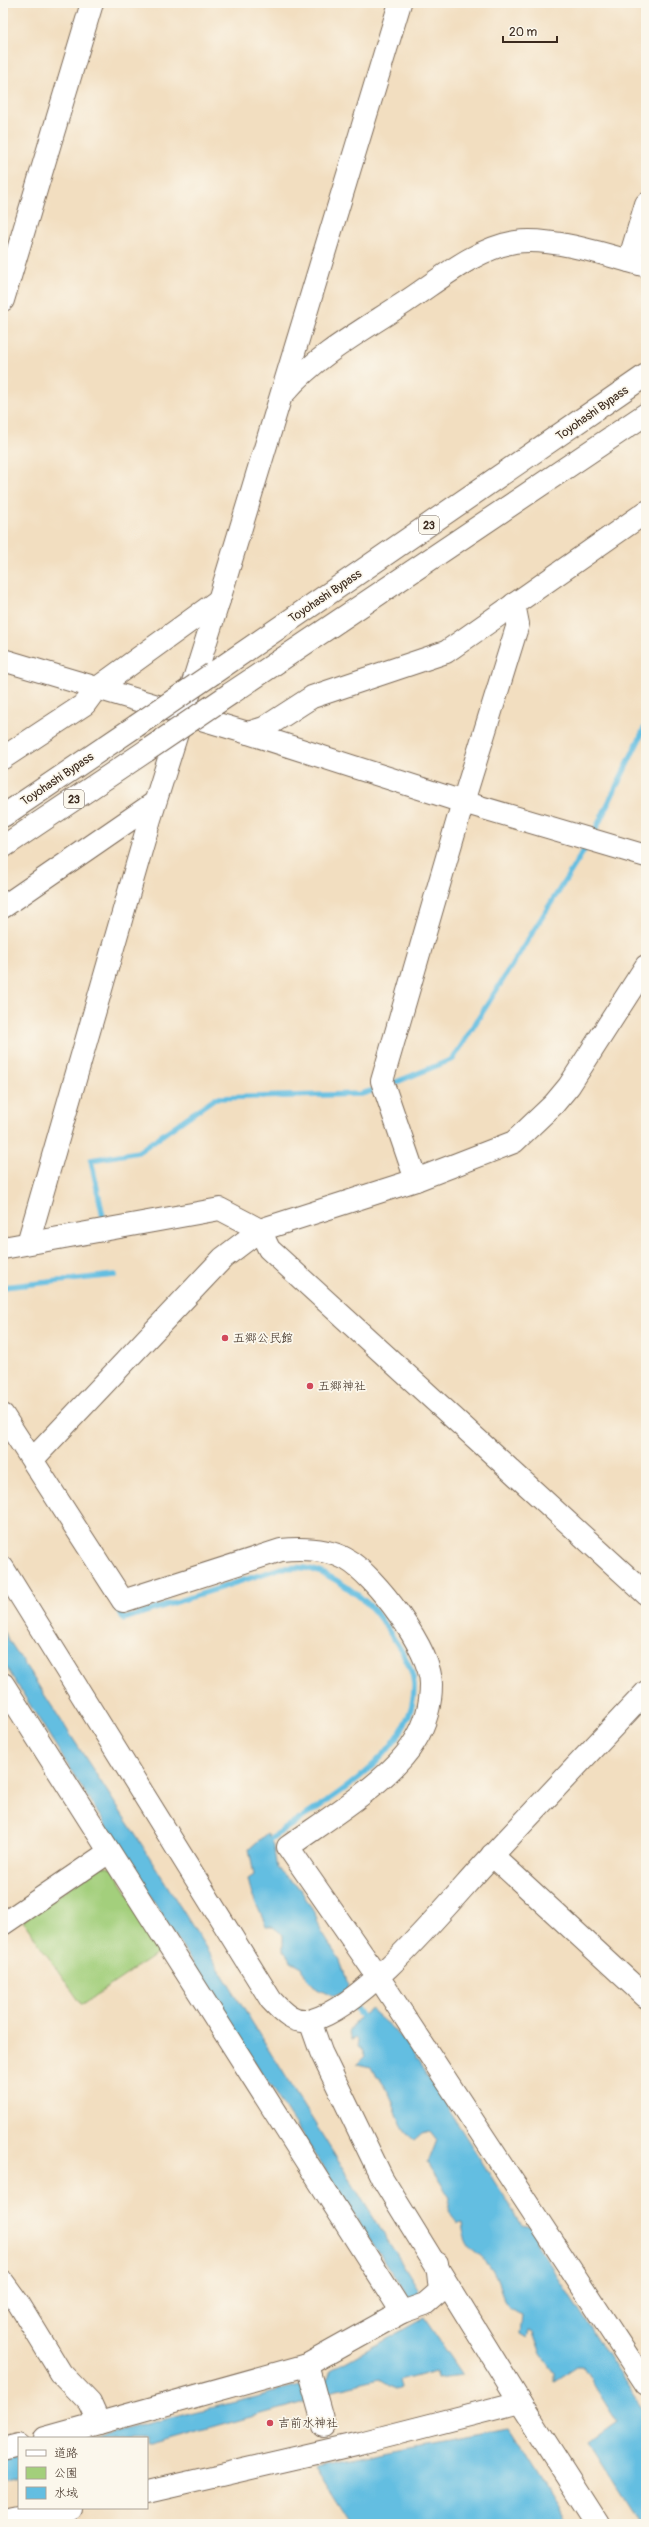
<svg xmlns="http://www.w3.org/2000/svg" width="649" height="2527" viewBox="0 0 649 2527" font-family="Pangolin,'Klee One',sans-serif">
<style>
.green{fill:#a3cf7b;stroke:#6f7c4c}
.water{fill:#63bee1;stroke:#4f7480}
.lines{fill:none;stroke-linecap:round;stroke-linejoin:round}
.stream{stroke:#63bee1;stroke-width:5.5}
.minor-casing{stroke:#7b6957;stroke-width:24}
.highway-casing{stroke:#7b6957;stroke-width:24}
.minor{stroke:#fff;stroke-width:22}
.highway{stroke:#fff;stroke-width:22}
.highway-bridge-casing{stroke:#7b6957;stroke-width:24;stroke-linecap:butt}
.highway-bridge{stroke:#fff;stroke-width:22}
.poi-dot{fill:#d1495b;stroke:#fbf7ec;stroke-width:1.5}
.labels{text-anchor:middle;stroke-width:3.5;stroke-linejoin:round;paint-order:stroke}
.shield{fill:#fbf7ec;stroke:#75685c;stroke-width:1}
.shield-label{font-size:11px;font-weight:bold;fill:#3b2a1e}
.street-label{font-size:12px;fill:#3b2a1e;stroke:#fbf7ec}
.poi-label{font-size:12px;fill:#3b2a1e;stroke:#fbf7ec;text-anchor:start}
</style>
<rect width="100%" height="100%" fill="#fbf7ec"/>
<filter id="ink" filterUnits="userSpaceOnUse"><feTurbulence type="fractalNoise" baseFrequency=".025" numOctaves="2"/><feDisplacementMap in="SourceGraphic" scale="8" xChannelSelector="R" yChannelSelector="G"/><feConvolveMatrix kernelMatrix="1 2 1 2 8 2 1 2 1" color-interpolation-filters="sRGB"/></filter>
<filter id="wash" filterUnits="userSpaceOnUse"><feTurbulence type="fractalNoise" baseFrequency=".012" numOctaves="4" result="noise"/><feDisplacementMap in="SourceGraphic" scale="16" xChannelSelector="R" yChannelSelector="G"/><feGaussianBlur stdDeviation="0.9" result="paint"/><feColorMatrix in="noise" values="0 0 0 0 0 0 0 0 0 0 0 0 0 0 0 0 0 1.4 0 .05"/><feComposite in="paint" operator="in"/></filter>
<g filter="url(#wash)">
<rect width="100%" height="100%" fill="#f2dec0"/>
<path class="green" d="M101,1865L111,1867L164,1949L82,2005L23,1921Z"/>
<g class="water">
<path d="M3,1631L142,1845L424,2299L412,2304L243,2044L3,1662Z"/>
<path d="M267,1833L273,1845L277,1868L301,1890L316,1916L321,1931L340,1961L348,1983L347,1990L332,1996L317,1989L308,1979L302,1967L291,1961L283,1950V1935L272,1926H266L251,1892L248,1879L254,1875L249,1849Z"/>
<path d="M371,2009L393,2028L410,2049L522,2225L530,2227L536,2235L535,2242L646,2413V2524H641L589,2442L617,2422L582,2366H577L554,2381V2372L541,2354L533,2332L529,2330L527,2338L520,2334L522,2315C500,2307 503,2287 492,2270C478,2248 465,2256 462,2222L457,2223L448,2212L450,2198L428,2163L437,2140L430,2131L422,2133L414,2140C400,2129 398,2115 392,2100C389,2092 384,2085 379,2078L376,2077L371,2067L357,2064L365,2056L362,2049L357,2046L358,2040L356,2038L352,2040L349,2033L355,2021Z"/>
<path d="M424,2318L463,2375L437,2378L436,2371L399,2381L401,2387L396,2389L380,2379L329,2391L308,2401L147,2446V2438H90L328,2379L331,2370Z"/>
<path d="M508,2429L567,2524H350L313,2466Z"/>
<path d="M19,2456V2479L3,2483V2460Z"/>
</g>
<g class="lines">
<g class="stream">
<path d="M593,835L646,725"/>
<path d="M389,1085L453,1059L588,844"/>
<path d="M104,1221L91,1160L138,1152L215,1098L361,1094L381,1088"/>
<path d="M3,1287L115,1275"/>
<path d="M115,1605L124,1619L281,1568C289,1568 298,1567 305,1568C330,1572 368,1599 381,1620C392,1636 413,1664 414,1684C417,1755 320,1804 270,1839L267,1845"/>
<path d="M353,2004L365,2021"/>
</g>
</g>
</g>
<g filter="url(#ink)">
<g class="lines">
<defs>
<g id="minor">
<path d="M629,261L646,204"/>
<path d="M3,300L92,3"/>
<path d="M285,392C317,355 363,330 404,303C438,281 474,249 515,242C550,236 611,256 646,266"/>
<path d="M3,660L248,733L463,802L646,856"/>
<path d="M248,733L264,728L312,697L446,652L646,512"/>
<path d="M3,758L85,704L96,689L219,600"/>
<path d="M3,907L154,803"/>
<path d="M416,1180L382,1081L463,802L518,624L514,604"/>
<path d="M28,1243L150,819L219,600L400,3"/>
<path d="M3,1248L220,1209L260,1230L416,1180L514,1142L554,1104L569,1086L646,966"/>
<path d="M3,1415L123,1601L281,1550C302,1548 327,1549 346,1559C375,1575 431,1650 431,1684C431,1704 425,1725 415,1741C393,1779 324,1821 288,1847L385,1987L646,2384"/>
<path d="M33,1459L223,1258L260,1230L269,1249L646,1594"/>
<path d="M3,1568L271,2000C283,2013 294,2025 312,2020C365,2006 449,1902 488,1860C540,1804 593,1748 646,1692"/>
<path d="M3,1684L402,2312"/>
<path d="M492,1855L646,1997"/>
<path d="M3,1924L109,1852"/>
<path d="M310,2021L321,2052L382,2178L520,2402"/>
<path d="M3,2282L19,2304L61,2373L90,2403L99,2423"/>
<path d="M307,2365L324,2426"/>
<path d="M45,2438L307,2365L402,2312L425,2304L440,2291L437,2263"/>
<path d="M3,2449L19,2445"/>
<path d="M147,2492L360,2443L520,2402L598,2524"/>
<path d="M3,2522L71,2508"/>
</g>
<g id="highway">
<path d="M212,674L646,375"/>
<path d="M230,694L646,414"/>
<path d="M3,816L136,726"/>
<path d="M3,847L146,751"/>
</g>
</defs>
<use href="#minor" class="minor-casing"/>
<use href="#highway" class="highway-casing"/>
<use href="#minor" class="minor"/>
<use href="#highway" class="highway"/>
<defs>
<g id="highway-bridge">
<path d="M136,726L212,674"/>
<path d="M146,751L230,694"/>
</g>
</defs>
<use href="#highway-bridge" class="highway-bridge-casing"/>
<use href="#highway-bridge" class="highway-bridge"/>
</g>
</g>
<g class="poi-dot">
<circle cx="225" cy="1338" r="4"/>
<circle cx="310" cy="1386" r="4"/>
<circle cx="270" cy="2423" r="4"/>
</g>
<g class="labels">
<g class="shield">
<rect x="419" y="516" width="20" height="18" rx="3"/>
<rect x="64" y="790" width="20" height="18" rx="3"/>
</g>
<g class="shield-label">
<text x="429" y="529">23</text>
<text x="74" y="803">23</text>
</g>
<g class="street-label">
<text transform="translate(592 413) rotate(-35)" y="4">Toyohashi Bypass</text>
<text transform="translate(325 596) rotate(-34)" y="4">Toyohashi Bypass</text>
<text transform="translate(57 779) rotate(-34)" y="4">Toyohashi Bypass</text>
</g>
<g class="poi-label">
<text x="233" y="1342">五郷公民館</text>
<text x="318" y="1390">五郷神社</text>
<text x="278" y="2427">吉前水神社</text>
</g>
</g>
<rect width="649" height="2527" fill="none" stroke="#fbf7ec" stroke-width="16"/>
<rect x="18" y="2437" width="130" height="72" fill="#fbf7ec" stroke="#aea59a"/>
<rect x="26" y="2450" width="20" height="6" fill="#ffffff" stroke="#aea59a"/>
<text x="54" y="2457" font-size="12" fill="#3b2a1e">道路</text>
<rect x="26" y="2467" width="20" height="12" fill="#a3cf7b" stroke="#aea59a"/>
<text x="54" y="2477" font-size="12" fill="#3b2a1e">公園</text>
<rect x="26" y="2487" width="20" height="12" fill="#63bee1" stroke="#aea59a"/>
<text x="54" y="2497" font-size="12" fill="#3b2a1e">水域</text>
<path d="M503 36v6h54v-6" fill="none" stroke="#3b2a1e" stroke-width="2"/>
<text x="509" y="36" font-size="12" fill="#3b2a1e" stroke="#fbf7ec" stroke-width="3" paint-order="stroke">20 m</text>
</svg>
